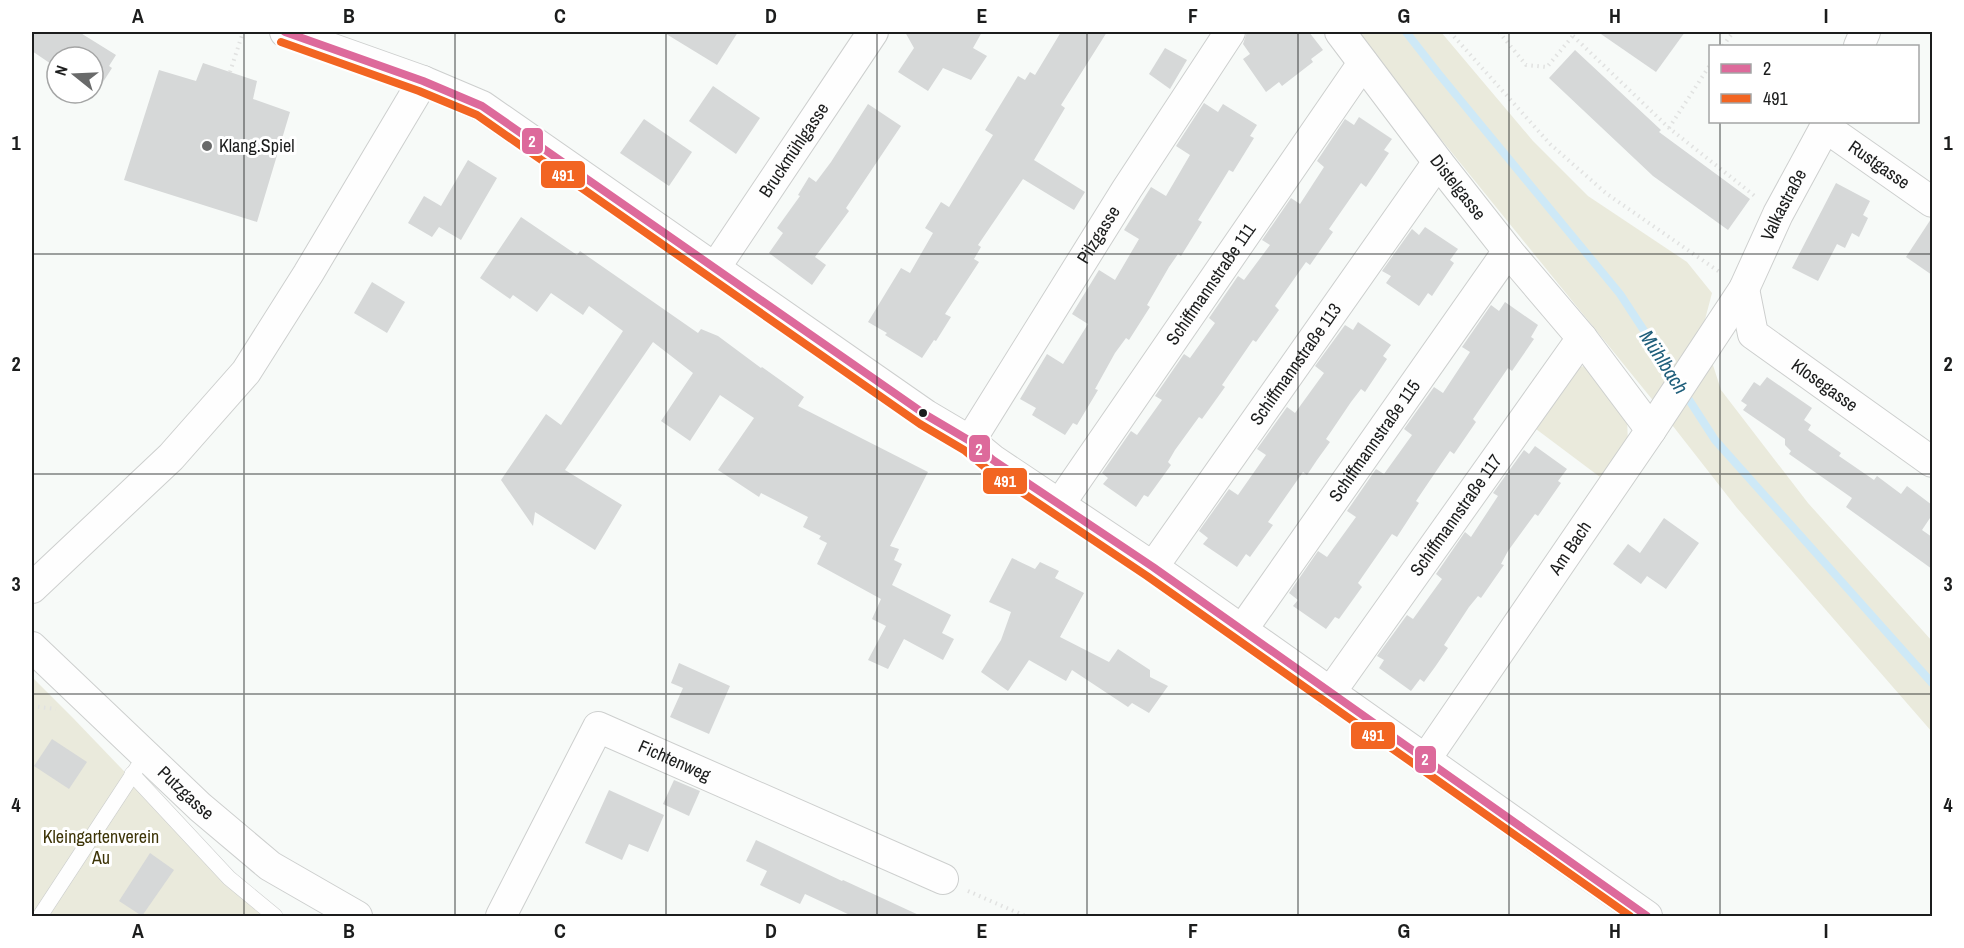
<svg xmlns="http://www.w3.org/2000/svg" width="1964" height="948" viewBox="0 0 1964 948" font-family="'Archivo Narrow',sans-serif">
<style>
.green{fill:#eaeadc}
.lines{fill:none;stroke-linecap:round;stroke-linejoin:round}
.stream{stroke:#cee9f7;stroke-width:8}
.building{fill:#d6d8d8}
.lane-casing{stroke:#cdcfce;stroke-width:16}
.street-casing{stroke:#cdcfce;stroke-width:32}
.path{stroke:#e1e2e1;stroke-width:4;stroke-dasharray:1.5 4.5;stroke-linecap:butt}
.lane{stroke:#fefefe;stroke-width:15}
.street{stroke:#fefefe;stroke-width:30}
.bus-1-casing{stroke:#fff;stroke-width:12}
.bus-2-casing{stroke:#fff;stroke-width:12}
.bus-1{stroke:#dd6a9b;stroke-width:8}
.bus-2{stroke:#f26522;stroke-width:8}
.grid{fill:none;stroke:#1c1d1d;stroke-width:1.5;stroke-opacity:0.55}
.poi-dot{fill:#696a6a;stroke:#fff;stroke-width:2}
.bus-dot{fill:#1c1d1d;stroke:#fff;stroke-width:2}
.labels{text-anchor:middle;stroke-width:6;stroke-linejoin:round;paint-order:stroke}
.poi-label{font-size:18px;fill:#1c1d1d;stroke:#fff;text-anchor:start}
.street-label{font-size:18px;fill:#1c1d1d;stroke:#fff}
.park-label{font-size:18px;fill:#3e3508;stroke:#fff}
.water-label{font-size:20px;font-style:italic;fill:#205f7b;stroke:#fff}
.line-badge{stroke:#fff;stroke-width:2}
.badge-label{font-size:16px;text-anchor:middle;font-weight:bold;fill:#fff}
.neatline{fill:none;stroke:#1c1d1d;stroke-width:2}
.grid-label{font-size:20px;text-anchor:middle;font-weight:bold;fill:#1c1d1d}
</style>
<rect width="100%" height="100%" fill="#f7faf8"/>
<g class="green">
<path d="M1358,32H1441L1533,141L1588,196L1687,262L1712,293L1702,331L1721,390L1808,503L1932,641V732L1737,508L1651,398L1397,85Z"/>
<path d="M1585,366L1627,415L1628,446L1604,480L1532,426L1572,368Z"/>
<path d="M32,677L73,718L263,916H32Z"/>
</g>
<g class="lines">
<g class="stream">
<path d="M1406,32L1438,73L1620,294L1677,381"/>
<path d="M1684,392L1715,440L1932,683"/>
</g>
</g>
<g class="building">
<path d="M32,32H79L116,55L109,66L112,68L96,93L93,91V57H57V68L32,51Z"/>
<path d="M663,32H738L717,65Z"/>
<path d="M905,32H982L973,48L987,56L971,80L943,68L928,91L898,72L914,48Z"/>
<path d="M1061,32H1107L1061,105L1065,108L1034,160L1085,192L1074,210L1023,179L978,245L981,247L974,259L979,262L945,314L951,317L936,341L934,340L922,358L885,335L887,333L868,322L901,268L910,273L933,233L925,228L941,202L949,207L993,135L985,130L1018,76L1025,80L1030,72L1035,75Z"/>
<path d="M1247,32H1309L1323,50L1311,59L1313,62L1282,86L1279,82L1266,92L1243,59L1250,54L1243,44Z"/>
<path d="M1598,32H1685L1656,72Z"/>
<path d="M1165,48L1187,60L1170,89L1149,74Z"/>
<path d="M1575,50L1661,130L1659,132L1750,199L1728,230L1653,176L1549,78Z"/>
<path d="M203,63L257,81L253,99L290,112L257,222L124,180L159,70L196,81Z"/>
<path d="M713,86L760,118L736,154L689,121Z"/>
<path d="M1204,103L1218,112L1223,104L1257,125L1250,136L1254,138L1233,172L1229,170L1221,183L1198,220L1202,222L1181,256L1178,254L1169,267L1147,305L1150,307L1129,340L1126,338L1115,353L1095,389L1098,390L1077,425L1073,423L1065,435L1032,415L1036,408L1020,399L1047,354L1063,364L1088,324L1072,314L1099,270L1115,280L1139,239L1124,230L1151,187L1166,196L1190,155L1176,146Z"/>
<path d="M868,104L901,126L846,208L849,211L815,257L826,265L812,285L769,253L783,233L777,228L800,196L798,195L809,177L816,182L831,162Z"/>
<path d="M1359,117L1392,139L1384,150L1389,153L1366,187L1361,183L1329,229L1333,232L1310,265L1306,262L1275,306L1279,310L1256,342L1253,340L1222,385L1225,387L1202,419L1199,417L1175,450L1168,462L1171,465L1148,497L1144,495L1136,507L1103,484L1108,478L1102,473L1131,431L1137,435L1162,400L1155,396L1184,354L1190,358L1215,323L1209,318L1238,276L1244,280L1270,245L1262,240L1291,198L1300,204L1324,167L1317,161L1345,119L1354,125Z"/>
<path d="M644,119L692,152L669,186L620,153Z"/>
<path d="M468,160L497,178L461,240L439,227L432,237L408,223L424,196L441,206Z"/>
<path d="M1836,183L1870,201L1863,215L1868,218L1859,237L1852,233L1845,248L1837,244L1818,281L1792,268Z"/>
<path d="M521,217L577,255L580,251L698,333L701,329L718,336L761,368L762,367L804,397L798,406L928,472L890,546L899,549L894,560L902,564L892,585L951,615L942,633L954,639L943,660L904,639L888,669L868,660L886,626L872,619L881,599L817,564L827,543L819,539L821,536L803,527L808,517L761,493L759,497L718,470L754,418L720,395L690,441L661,421L693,373L653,342L565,470L622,505L595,550L535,512L533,526L501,480L546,414L561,425L623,331L589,306L583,315L551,293L537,312L513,295L510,299L480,278Z"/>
<path d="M1931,219H1932V275L1906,257Z"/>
<path d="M1425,227L1458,249L1450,260L1454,263L1432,296L1428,293L1419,306L1386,283L1391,276L1382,271L1412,229L1419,235Z"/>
<path d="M372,282L405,302L387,333L354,313Z"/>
<path d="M1505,302L1538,325L1531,337L1534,339L1512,371L1508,368L1473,419L1476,422L1454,454L1450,451L1441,464L1416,501L1419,503L1397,537L1392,534L1358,583L1362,587L1339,619L1335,617L1326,629L1293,606L1298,600L1289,593L1318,551L1327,557L1356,517L1347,511L1376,469L1384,474L1412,435L1404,429L1434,387L1443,393L1470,352L1462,347L1491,305L1499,311Z"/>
<path d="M1358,322L1391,345L1383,356L1387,359L1365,392L1361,389L1351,402L1326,439L1330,442L1317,460L1307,475L1303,472L1268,522L1273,525L1250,557L1246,554L1237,567L1203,544L1208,538L1199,531L1229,489L1238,495L1266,455L1257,449L1287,407L1295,413L1324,373L1315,366L1345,325L1353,330Z"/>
<path d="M1767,377L1812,408L1804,420L1811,425L1808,430L1841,453L1839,456L1874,480L1877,476L1901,494L1907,486L1932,505V515L1922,530L1932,537V569L1846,507L1852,498L1789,454L1791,451L1785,445V439L1743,410L1747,405L1741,401L1754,382L1760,386Z"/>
<path d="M1535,446L1567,469L1558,481L1561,483L1538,516L1535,514L1508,551L1501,564L1504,565L1481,598L1478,596L1469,607L1444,645L1448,648L1435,667L1424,682L1420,679L1411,691L1379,668L1384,660L1377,656L1407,615L1413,619L1442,579L1436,574L1465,532L1471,537L1498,496L1493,493L1524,450L1529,454Z"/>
<path d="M1664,518L1699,543L1666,589L1647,576L1641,584L1613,564L1628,544L1640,553Z"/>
<path d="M1012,558L1035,569L1040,562L1059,571L1055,578L1084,593L1060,637L1109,662L1118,649L1150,670V677L1168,686L1149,713L1132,703L1128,707L1072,670L1066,681L1029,660L1008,691L981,672L1001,640L1011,612L989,602Z"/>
<path d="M679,663L730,686L709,734L670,717L683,688L671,683Z"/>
<path d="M52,739L87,762L69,789L34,766Z"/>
<path d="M674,780L700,791L689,816L663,804Z"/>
<path d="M609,790L664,815L648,852L629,844L622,860L585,843Z"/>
<path d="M756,840L842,881L843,880L921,916H852L805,894L800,904L760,885L767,871L746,861Z"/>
<path d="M150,853L174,870L142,916L119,901Z"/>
</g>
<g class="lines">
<defs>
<g id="lane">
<path d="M132,774L229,878L275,916"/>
<path d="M40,916L137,768"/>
</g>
<g id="street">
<path d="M285,32L423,81L482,106L926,415L970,441L993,460L1153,567L1647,916"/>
<path id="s1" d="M1340,32L1438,162L1508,251L1582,338L1651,430L1425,760"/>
<path d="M1859,46L1865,32"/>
<path id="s2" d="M1825,127L1932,202"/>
<path id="s3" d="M715,268L873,32"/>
<path id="s4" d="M1744,289L1753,334L1932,462"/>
<path id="s5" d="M1651,430L1744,289L1778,214L1828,122"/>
<path id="s6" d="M970,441L1127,189L1230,32"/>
<path id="s7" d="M1059,505L1363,63"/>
<path id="s8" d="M1153,567L1438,162"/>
<path d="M32,588L171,457L246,372L308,274L423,81"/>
<path id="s9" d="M1242,630L1508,251"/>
<path id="s10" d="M32,647L200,807L270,866L357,916"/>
<path id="s11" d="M1330,693L1582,338"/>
<path id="s12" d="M501,916L598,727L943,879"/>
</g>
</defs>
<use href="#lane" class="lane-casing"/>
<use href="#street" class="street-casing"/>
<g class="path">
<path d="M1450,32L1550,144L1607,194L1721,273"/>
<path d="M1499,32L1526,65L1547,67L1576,32"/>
<path d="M1573,36L1669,128L1756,197"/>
<path d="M1723,46L1733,32"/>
<path d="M230,72L243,32"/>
<path d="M1669,128L1710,65"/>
<path d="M32,706L56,709"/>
<path d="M968,891L1025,916"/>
</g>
<use href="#lane" class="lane"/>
<use href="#street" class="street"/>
<defs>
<path id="bus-1" d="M285,32L423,81L482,106L926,415L970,441L993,460L1153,567L1647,916"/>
<path id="bus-2" d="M281,42L419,91L477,115L920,424L964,450L987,469L1147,576L1630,916"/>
</defs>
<use href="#bus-1" class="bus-1-casing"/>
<use href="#bus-2" class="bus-2-casing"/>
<use href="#bus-1" class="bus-1"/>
<use href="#bus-2" class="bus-2"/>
</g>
<path class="grid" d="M244,32V916M455,32V916M666,32V916M877,32V916M1087,32V916M1298,32V916M1509,32V916M1720,32V46M1720,122V916M32,254H1932M32,474H1932M32,694H1932"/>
<circle class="poi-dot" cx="207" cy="146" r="6"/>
<circle class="bus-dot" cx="923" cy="413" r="5"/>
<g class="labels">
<g class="poi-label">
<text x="219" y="152">Klang.Spiel</text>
</g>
<g class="street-label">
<text dy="6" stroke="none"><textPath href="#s3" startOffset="142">Bruckmühlgasse</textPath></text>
<text dy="6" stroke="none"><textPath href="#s2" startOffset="66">Rustgasse</textPath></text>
<text dy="6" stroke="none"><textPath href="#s1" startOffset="195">Distelgasse</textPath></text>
<text dy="6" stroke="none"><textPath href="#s5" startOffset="262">Valkastraße</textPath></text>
<text dy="6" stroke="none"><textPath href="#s6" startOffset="243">Pilzgasse</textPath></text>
<text dy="6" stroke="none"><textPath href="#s7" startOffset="268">Schiffmannstraße 111</textPath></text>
<text dy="6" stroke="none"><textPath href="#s8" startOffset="248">Schiffmannstraße 113</textPath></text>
<text dy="6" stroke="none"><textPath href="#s4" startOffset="134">Klosegasse</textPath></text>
<text dy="6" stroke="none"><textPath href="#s9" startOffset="231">Schiffmannstraße 115</textPath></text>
<text dy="6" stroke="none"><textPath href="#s11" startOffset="218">Schiffmannstraße 117</textPath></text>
<text transform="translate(1570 548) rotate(-56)" y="6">Am Bach</text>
<text dy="6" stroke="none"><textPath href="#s12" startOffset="296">Fichtenweg</textPath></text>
<text dy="6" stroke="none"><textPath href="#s10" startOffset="212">Putzgasse</textPath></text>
</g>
<g class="park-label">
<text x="101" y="843">Kleingartenverein<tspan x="101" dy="21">Au</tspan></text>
</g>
<g class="water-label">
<text transform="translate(1664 362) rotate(57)" y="7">Mühlbach</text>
</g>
</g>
<g class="line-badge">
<rect x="521" y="127" width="23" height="28" rx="6" fill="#dd6a9b"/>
<rect x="540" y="160" width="46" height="29" rx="6" fill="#f26522"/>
<rect x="968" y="434" width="23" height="29" rx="6" fill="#dd6a9b"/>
<rect x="982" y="467" width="46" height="28" rx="6" fill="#f26522"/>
<rect x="1350" y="721" width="46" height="29" rx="6" fill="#f26522"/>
<rect x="1414" y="745" width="23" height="29" rx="6" fill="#dd6a9b"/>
</g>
<g class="badge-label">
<text x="532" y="147">2</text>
<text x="563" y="181">491</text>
<text x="979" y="455">2</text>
<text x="1005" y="487">491</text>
<text x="1373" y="741">491</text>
<text x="1425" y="765">2</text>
</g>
<rect width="1964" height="948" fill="none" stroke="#ffffff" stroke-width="66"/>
<rect x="1709" y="45" width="210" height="78" fill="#ffffff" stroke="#a4a5a5" stroke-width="1.5"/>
<rect x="1721" y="64" width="30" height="9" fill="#dd6a9b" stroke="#a4a5a5" stroke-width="1.5"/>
<text x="1763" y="75" font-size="18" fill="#1c1d1d">2</text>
<rect x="1721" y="94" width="30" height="9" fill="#f26522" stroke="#a4a5a5" stroke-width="1.5"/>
<text x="1763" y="105" font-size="18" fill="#1c1d1d">491</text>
<g transform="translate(75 75) rotate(288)"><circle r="28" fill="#ffffff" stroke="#a4a5a5" stroke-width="1.5"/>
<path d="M0-4.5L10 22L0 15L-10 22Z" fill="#696a6a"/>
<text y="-9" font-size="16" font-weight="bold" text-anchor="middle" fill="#1c1d1d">N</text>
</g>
<rect x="33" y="33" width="1898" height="882" class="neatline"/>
<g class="grid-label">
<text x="138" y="23">A</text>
<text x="349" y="23">B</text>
<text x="560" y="23">C</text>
<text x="771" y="23">D</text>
<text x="982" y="23">E</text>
<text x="1193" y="23">F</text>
<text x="1404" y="23">G</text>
<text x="1615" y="23">H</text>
<text x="1826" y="23">I</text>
<text x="16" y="150">1</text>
<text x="1948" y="150">1</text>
<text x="16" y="371">2</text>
<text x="1948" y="371">2</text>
<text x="16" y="591">3</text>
<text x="1948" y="591">3</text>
<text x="16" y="812">4</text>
<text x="1948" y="812">4</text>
<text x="138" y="938">A</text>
<text x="349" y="938">B</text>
<text x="560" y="938">C</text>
<text x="771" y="938">D</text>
<text x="982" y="938">E</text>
<text x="1193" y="938">F</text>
<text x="1404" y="938">G</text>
<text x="1615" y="938">H</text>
<text x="1826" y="938">I</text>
</g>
</svg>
